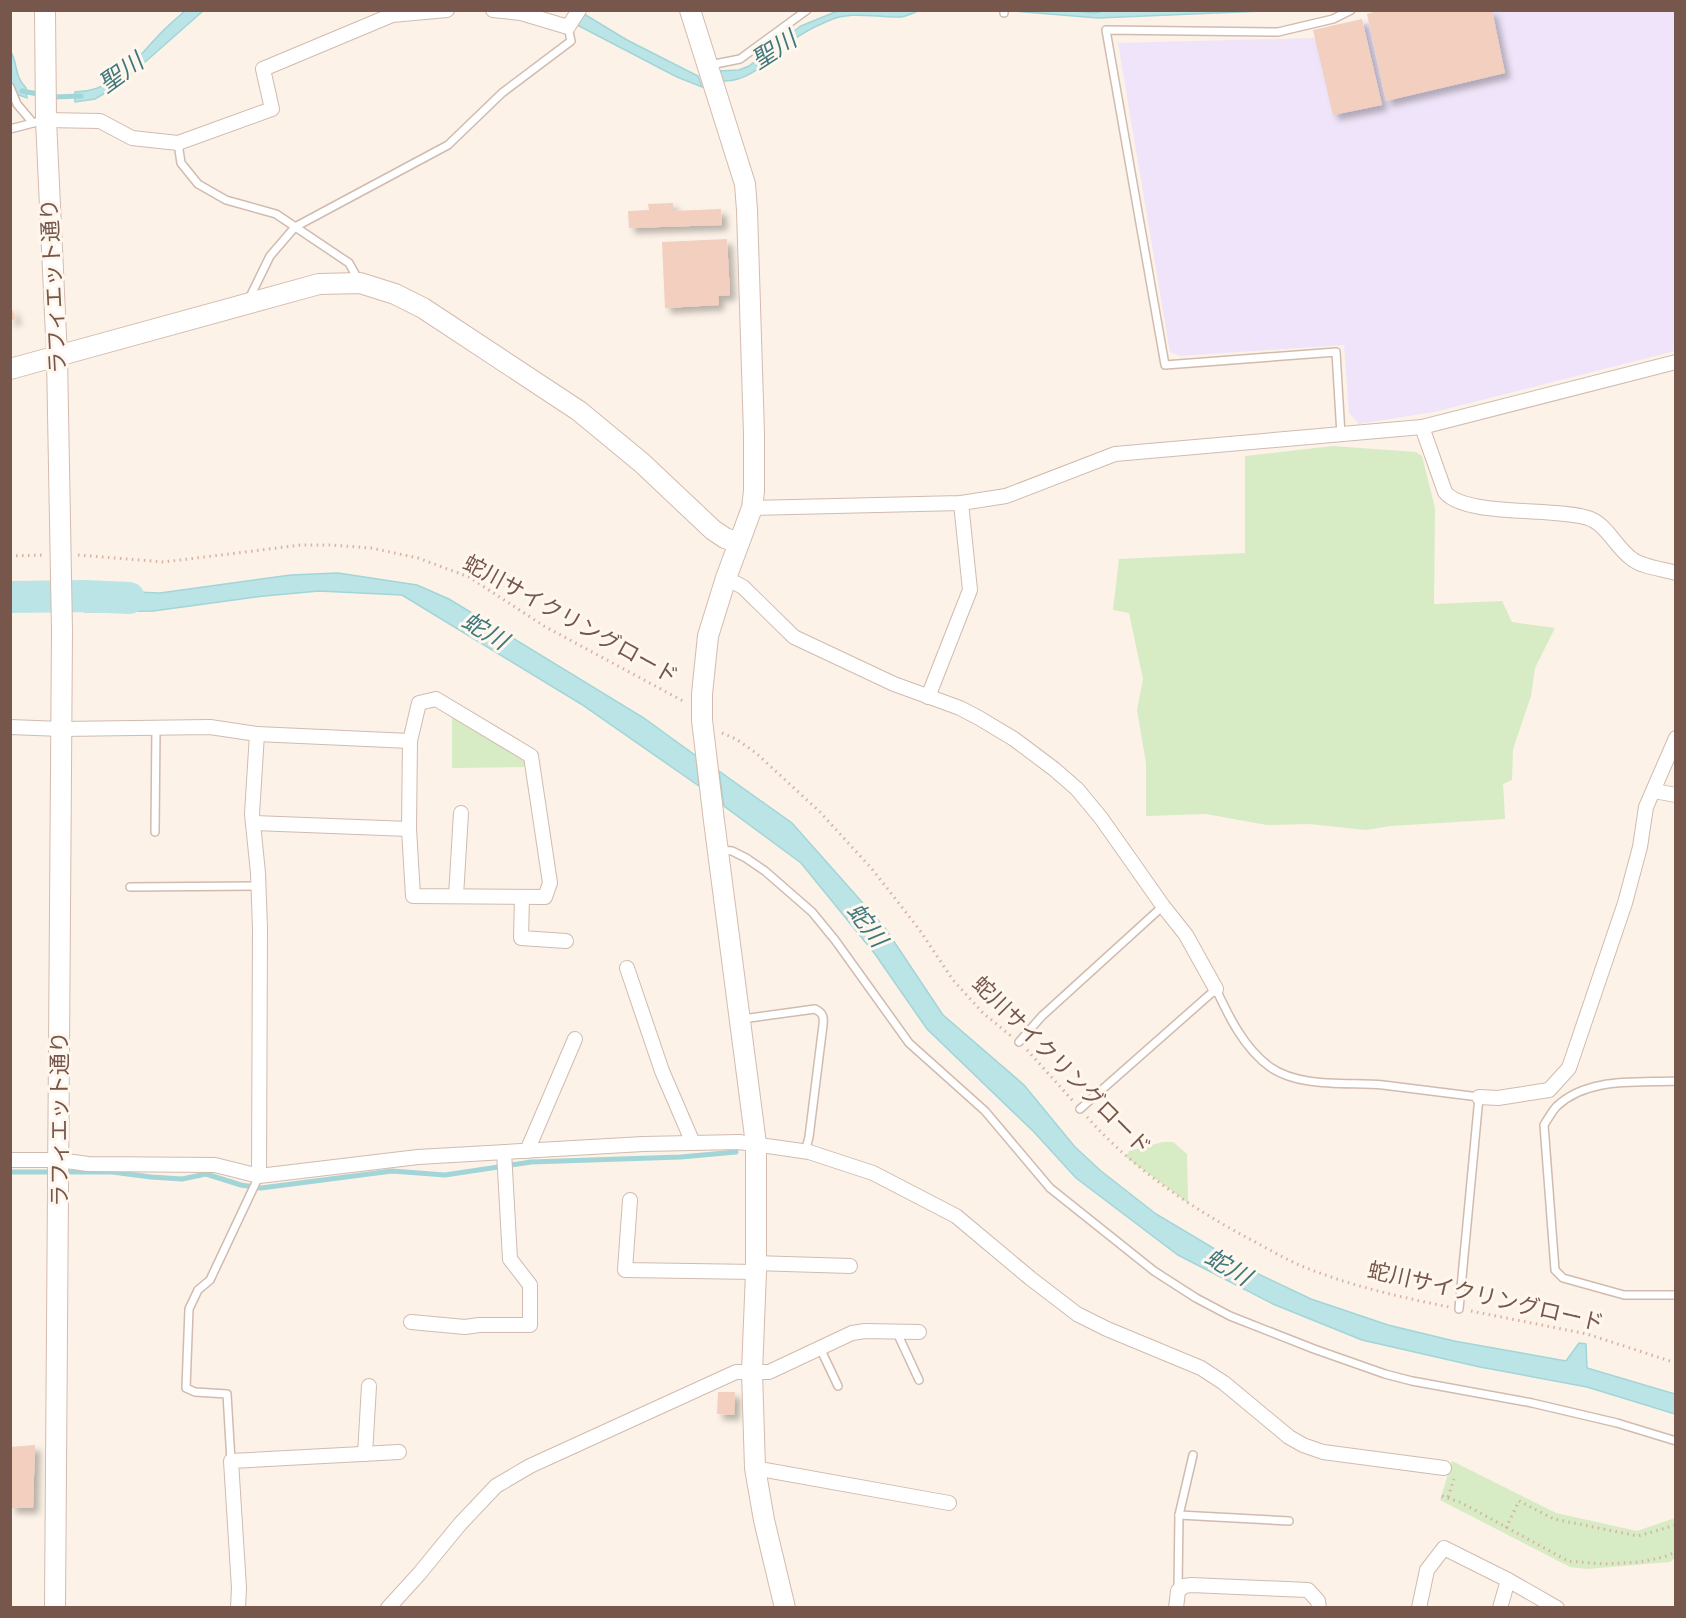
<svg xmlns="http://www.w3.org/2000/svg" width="1686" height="1618" viewBox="0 0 1686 1618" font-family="'PT Sans Narrow','Noto Sans JP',sans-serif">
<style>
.education{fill:#efe4f9}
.green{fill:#d7ebc5}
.water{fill:#bbe4e7;stroke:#a1d5d8;stroke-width:1.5}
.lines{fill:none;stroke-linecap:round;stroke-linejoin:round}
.stream{stroke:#a1d5d8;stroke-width:5}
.river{stroke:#bbe4e7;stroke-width:32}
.building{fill:#f2cfbf;filter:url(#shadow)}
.lane-casing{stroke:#d1bbaf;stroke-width:10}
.street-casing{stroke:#d1bbaf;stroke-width:16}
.secondary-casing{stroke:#d4bbad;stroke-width:22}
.path{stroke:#d7b2a1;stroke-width:3;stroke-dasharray:1.5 4.5;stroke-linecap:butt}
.lane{stroke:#fff;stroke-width:7}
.street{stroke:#fff;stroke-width:14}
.secondary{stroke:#fff;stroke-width:20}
.labels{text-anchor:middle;stroke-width:6;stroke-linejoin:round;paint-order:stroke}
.street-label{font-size:22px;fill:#77574b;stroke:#fff7ee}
.water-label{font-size:24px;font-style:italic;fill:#3e777c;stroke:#fff7ee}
</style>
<defs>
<filter id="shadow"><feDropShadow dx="5.5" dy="5.5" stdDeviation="3" flood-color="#0004"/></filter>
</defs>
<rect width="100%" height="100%" fill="#fcf2e7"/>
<path class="education" d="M1392,11H1675V351L1434,412L1359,424L1349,413L1344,345L1180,356L1170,352L1118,43L1316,38L1363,25Z"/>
<g class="green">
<path d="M1333,446L1416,452L1422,456L1435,508L1434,604L1502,601L1512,622L1555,628L1535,668L1531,696L1513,749L1512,780L1503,784L1505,819L1390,826L1366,830L1309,824L1267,825L1206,814L1146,816V763L1137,710L1143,679L1129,613L1113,610L1119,559L1245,553V456Z"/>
<path d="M452,709L531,756L532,767L452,768Z"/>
<path d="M1163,1142H1173L1187,1154L1188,1203L1126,1157L1129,1151Z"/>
<path d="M1452,1461L1556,1513L1637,1531L1675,1518V1558L1670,1562L1587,1569L1570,1567L1440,1500Z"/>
</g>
<g class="water">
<path d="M186,10L203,11L119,85L95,99L75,102V92C115,91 133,62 158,36C166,27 176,19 186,10Z"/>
<path d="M840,10L918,11C913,13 907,16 901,17C877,18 851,10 828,21C816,26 802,33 792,41C771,57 750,83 722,81L719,71L739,70L749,66L801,26Z"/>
<path d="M1075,11L1095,13L1107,10L1263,11L1098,18L1014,11Z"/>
<path d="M584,14L627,40L698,76L702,87L677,77L577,25Z"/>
<path d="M10,50C19,65 13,74 26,88L27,98L16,94L11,82Z"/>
<path d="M338,573L417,585L449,599L644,718L696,756L699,786L581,704L402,595L319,591L264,596L153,611L85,612V590L160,593L291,575Z"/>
<rect x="11" y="589" width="26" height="21"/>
<path d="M719,771L792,823L885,928L943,1015L1024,1085L1075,1147L1101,1171L1156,1214L1250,1270L1311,1299L1388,1325L1454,1341L1566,1361L1579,1343L1586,1344L1587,1368L1675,1394V1414L1587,1387L1480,1367L1362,1340L1273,1304L1178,1255L1076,1178L1034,1132L927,1029L875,954L801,863L724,806Z"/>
</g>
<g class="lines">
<g class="stream">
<path d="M22,91L54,97L81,96"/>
<path d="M10,1172H112L151,1177L182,1179L206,1174L241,1185L261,1188L392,1171L445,1175L531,1162L681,1157L736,1152"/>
</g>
<path class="river" d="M10,597L85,596L129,598"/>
</g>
<g class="building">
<path d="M1381,10H1492L1505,73L1386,101L1367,14Z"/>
<path d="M1362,19L1382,105L1333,115L1313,30Z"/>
<path d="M673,203V211L721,209L722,225L629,228L628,211L649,210L648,204Z"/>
<path d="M727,239L730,295L718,296L719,305L665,308L662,242Z"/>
<path d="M10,304L16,319L10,321Z"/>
<path d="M718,1392H735L734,1415L717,1414Z"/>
<path d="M35,1445L33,1508H10V1447Z"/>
</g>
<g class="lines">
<defs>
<g id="lane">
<path d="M1004,10V13"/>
<path d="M710,65L740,59L807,10"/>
<path d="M10,87L17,104L33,123"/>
<path d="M10,129L37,122"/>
<path d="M178,143L181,163L198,184L226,200L276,214L349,263L359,281"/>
<path d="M249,299L270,256L295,227L448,145L502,93L571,41L568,27"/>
<path d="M1341,435L1336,352L1165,365L1106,30L1278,32L1333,19L1351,10"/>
<path d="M155,832L156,728"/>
<path d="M720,850L732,851L746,858L765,871L812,912L835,940L909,1043L985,1111L1050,1188L1154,1271L1196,1298L1230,1316L1314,1349L1385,1374L1412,1381L1532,1403L1617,1423L1676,1441"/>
<path d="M130,887L258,886"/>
<path d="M742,1019L815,1009C823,1013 824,1017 823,1025L809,1137L805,1152"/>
<path d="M1019,1042L1042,1016L1163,906"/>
<path d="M1676,1081C1636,1083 1588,1077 1557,1106C1552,1111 1548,1119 1544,1125L1555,1270L1563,1278L1624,1295H1676"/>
<path d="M1080,1109L1216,989C1229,1017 1244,1048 1270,1067C1300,1088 1347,1082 1383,1085C1415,1089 1447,1093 1479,1097L1459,1309"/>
<path d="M899,1331V1337L919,1380"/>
<path d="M820,1348L838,1386"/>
<path d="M231,1461L227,1394L195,1392L186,1388L189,1309L198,1290L210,1280L259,1176"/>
<path d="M1179,1515L1289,1521"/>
<path d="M1178,1589L1179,1515L1193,1455"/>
</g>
<g id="street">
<path d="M493,10L521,13L568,27L579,10"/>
<path d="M46,120L100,121L132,138L178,143L272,109L263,69L392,15L447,10"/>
<path d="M1422,427L1445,492C1464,517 1556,507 1588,518C1607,524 1616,548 1632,559C1642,567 1663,569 1676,573"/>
<path d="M752,508L961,503L1006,496L1115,454L1422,427L1676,362"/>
<path d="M726,578L743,587L794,637L894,684L960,708L979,718L1014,739L1054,769L1077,789L1101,818L1163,906L1186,935L1216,989"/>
<path d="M928,697L970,590L961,503"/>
<path d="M10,727L61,729L210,727L257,734L252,814L258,873L260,928L259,1176"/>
<path d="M1654,791L1676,795"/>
<path d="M253,823L409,829L410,741L257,734"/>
<path d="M409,829L413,896L545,897L550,883L531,756L436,699L419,703L410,741"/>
<path d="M456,896L461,813"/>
<path d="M522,897L521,938L566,941"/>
<path d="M627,968L662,1071L693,1143"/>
<path d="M1479,1097L1498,1098L1549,1090L1569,1068L1625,903L1640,847L1646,807L1676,738"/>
<path d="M527,1151L575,1039"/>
<path d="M10,1160H59L88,1164L215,1165L259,1176L418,1157L643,1144L739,1142L809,1152L873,1173L956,1216L1030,1278L1077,1314L1107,1329L1201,1368L1224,1383L1289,1437L1303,1445L1323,1452L1444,1468"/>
<path d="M630,1200L625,1270L756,1272"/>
<path d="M756,1263L850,1266"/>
<path d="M411,1322L465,1327L479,1325H530V1285L510,1259L504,1152"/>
<path d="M365,1454L369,1386"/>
<path d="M755,1468L949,1503"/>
<path d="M1508,1580L1557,1608"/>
<path d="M238,1608L239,1588L231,1461L399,1452"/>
<path d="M388,1608L419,1574L460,1524L496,1486L530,1466L736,1372H769L852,1333L865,1331L919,1332"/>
<path d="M1176,1608L1178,1591L1184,1586L1191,1585L1308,1590L1318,1601L1319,1608"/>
<path d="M1419,1608L1427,1570L1444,1548L1508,1580L1500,1608"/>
</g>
<g id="secondary">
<path d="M45,10L46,120L57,357L62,631L55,1608"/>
<path d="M690,10L745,184L747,210L754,434V491L752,508L726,578L708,636L702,694V720L714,821L756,1144V1272L752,1372L755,1468L764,1520L785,1608"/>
<path d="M10,369L319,284L360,283L395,294L423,308L579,411L642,463L713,530L725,538L739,543"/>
</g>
</defs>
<use href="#lane" class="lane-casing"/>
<use href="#street" class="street-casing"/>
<use href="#secondary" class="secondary-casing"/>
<g class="path">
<path d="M78,555L164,562L301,545H331L371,548L418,558L469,577L544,626L683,701"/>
<path d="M10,556L45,555"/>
<path d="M722,733L736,739L756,753L820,812L872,869L919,929L953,980L983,1013L1011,1036"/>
<path d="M1027,1050L1073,1101"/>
<path d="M1087,1117C1135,1171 1196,1211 1259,1244C1274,1252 1289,1261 1304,1267C1351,1286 1400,1297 1449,1307"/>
<path d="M1471,1311L1587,1334L1676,1363"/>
<path d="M1442,1496L1462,1503L1568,1561L1604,1564L1640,1562L1664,1557L1676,1552"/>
<path d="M1448,1497L1454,1479"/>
<path d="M1506,1528L1519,1501L1554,1519L1638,1536L1676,1525"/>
</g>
<use href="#lane" class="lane"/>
<use href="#street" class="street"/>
<use href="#secondary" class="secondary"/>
</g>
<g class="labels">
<g class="street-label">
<text transform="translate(53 286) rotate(-93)" y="8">ラフィエット通り</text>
<text transform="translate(571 619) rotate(29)" y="8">蛇川サイクリングロード</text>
<text transform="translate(1062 1065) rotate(45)" y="8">蛇川サイクリングロード</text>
<text transform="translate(59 1119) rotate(-90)" y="8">ラフィエット通り</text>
<text transform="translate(1486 1296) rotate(13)" y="8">蛇川サイクリングロード</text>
</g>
<g class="water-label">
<text transform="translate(774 50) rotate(-33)" y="8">聖川</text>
<text transform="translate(121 73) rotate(-36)" y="8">聖川</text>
<text transform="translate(485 631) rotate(31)" y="8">蛇川</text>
<text transform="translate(867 925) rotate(53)" y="8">蛇川</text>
<text transform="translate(1228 1267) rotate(31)" y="8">蛇川</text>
</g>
</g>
<rect width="1686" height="1618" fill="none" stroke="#77574b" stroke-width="24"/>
</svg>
